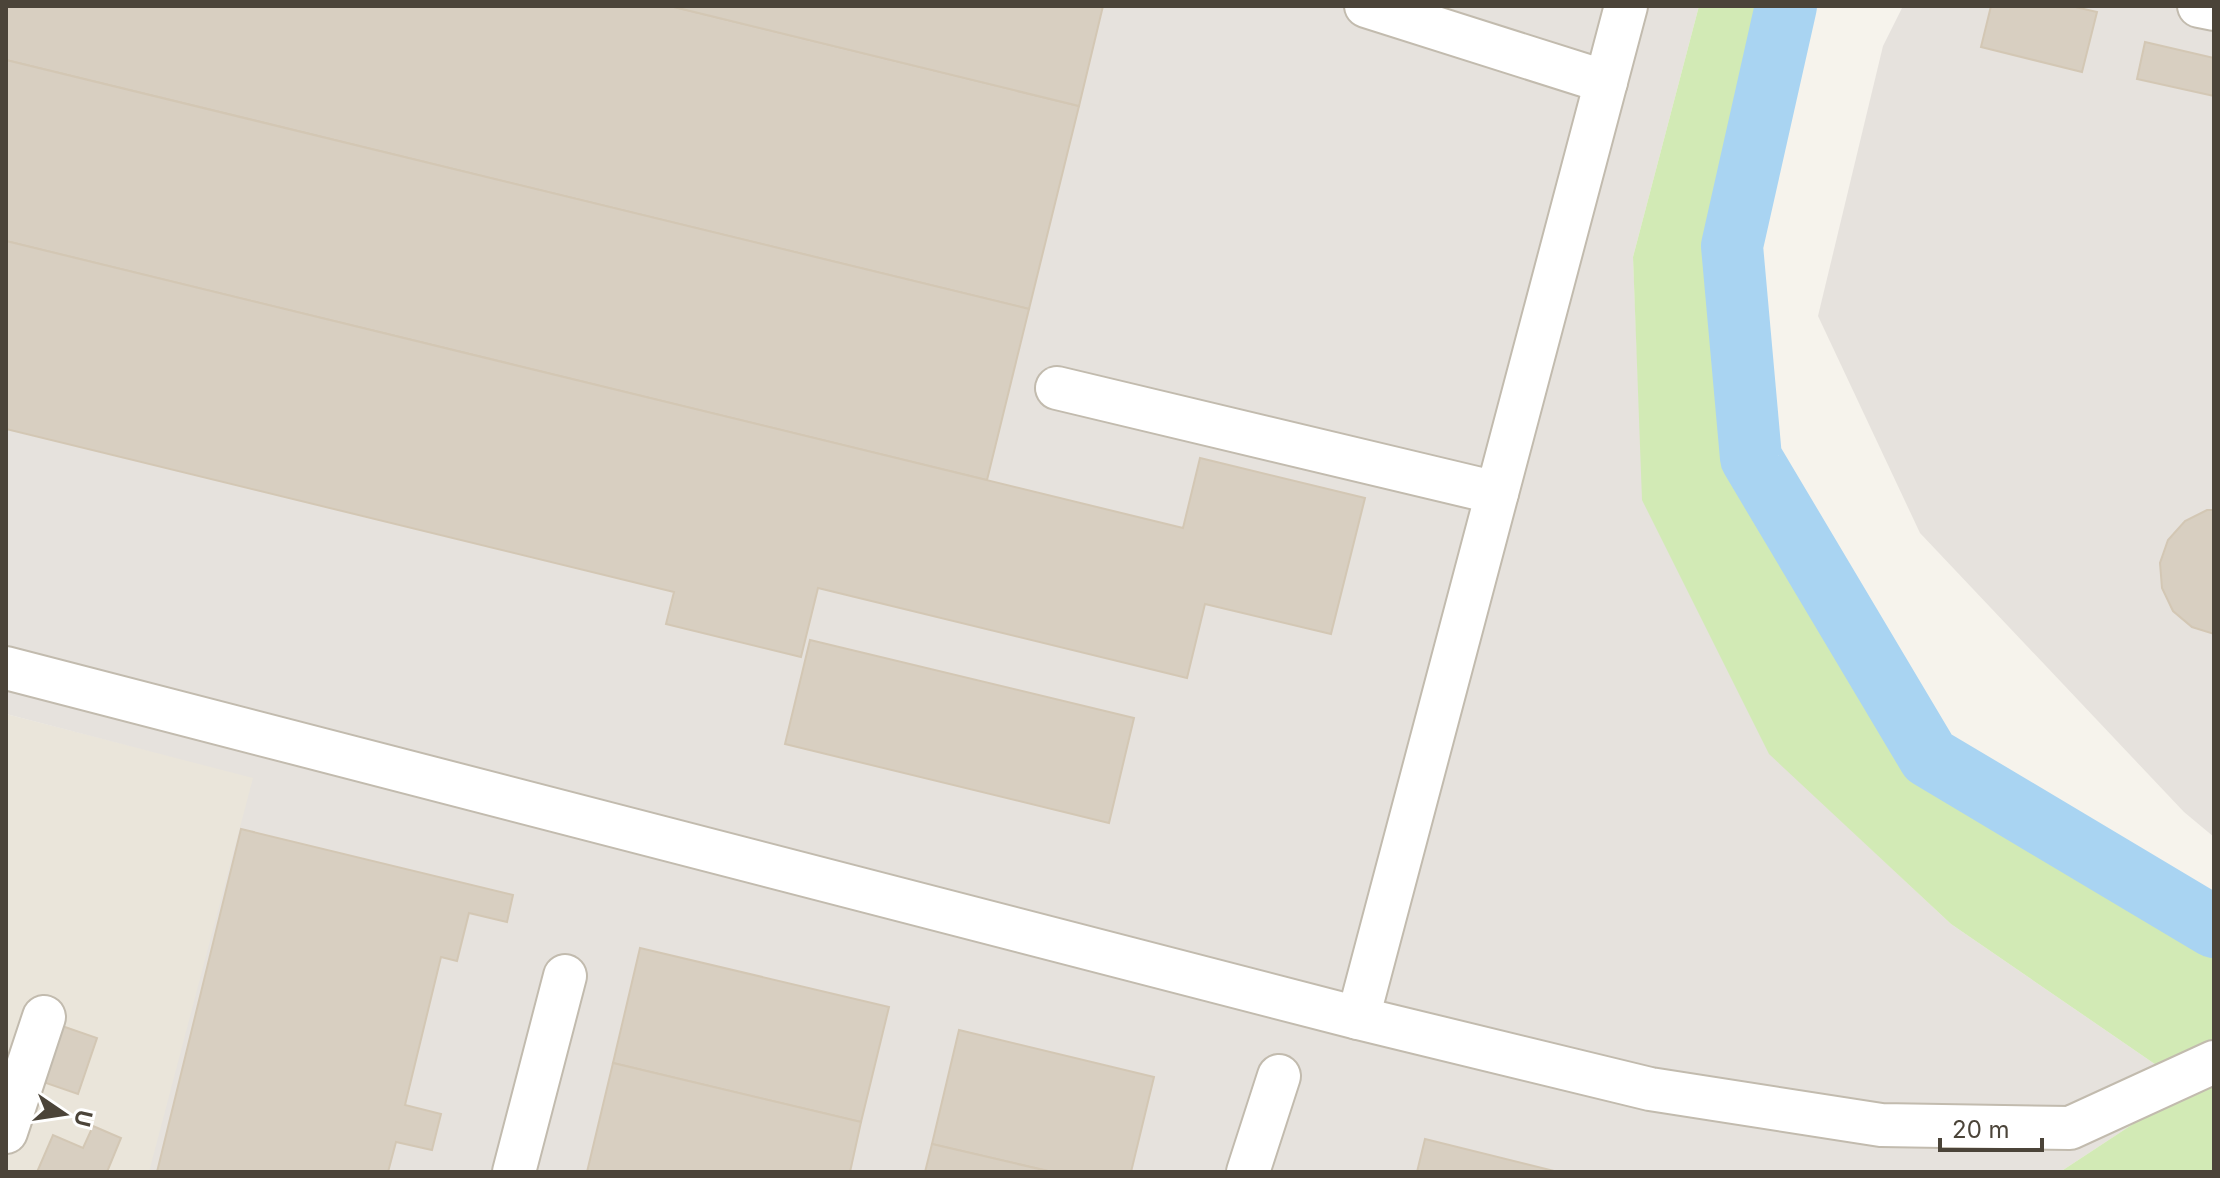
<svg xmlns="http://www.w3.org/2000/svg" width="2220" height="1178" viewBox="0 0 2220 1178" font-family="Inter,sans-serif">
<style>
.residential{fill:#eae5da}
.industrial{fill:#e6e2dd}
.green{fill:#d2eab5}
.lines{fill:none;stroke-linecap:round;stroke-linejoin:round}
.river{stroke:#a9d4f2;stroke-width:62}
.building{fill:#d8cfc1;stroke:#d3c7b4;stroke-width:2}
.minor-casing{stroke:#c2bbae;stroke-width:46}
.minor{stroke:#fff;stroke-width:42}
</style>
<rect width="100%" height="100%" fill="#f6f3ec"/>
<path class="residential" d="M6,714L253,777L1759,1172H6Z"/>
<g class="industrial">
<path d="M6,6H1699L1633,257L1643,500L1770,754L1951,924L2178,1080L2133,1124L2060,1172H149L253,778L6,714Z"/>
<path d="M1903,6H2214V837L2184,812L1920,533L1818,316L1883,46Z"/>
</g>
<path class="green" d="M1699,6H1786L1732,246L1751,458L1929,757L2214,927V1172H2060L2133,1124L2178,1080L1951,924L1769,754L1642,500L1633,257Z"/>
<g class="lines">
<path class="river" d="M1786,6L1732,246L1751,458L1929,757L2214,927"/>
</g>
<g class="building">
<path d="M6,6H670L1079,106L1029,309L6,60Z"/>
<path d="M670,6H1103L1079,106Z"/>
<path d="M1991,6H2071L2097,12L2082,72L1981,47Z"/>
<path d="M2145,42L2214,58V96L2137,79Z"/>
<path d="M6,60L1029,309L987,480L6,241Z"/>
<path d="M6,241L1183,528L1200,458L1365,498L1331,634L1205,604L1187,678L818,588L801,657L666,624L674,592L6,429Z"/>
<path d="M2207,510H2214V634L2192,627L2173,611L2162,588L2160,563L2168,540L2185,521Z"/>
<path d="M810,640L1134,718L1109,823L785,744Z"/>
<path d="M241,829L513,895L507,922L469,913L457,961L441,957L405,1105L441,1114L432,1150L396,1142L388,1172H157Z"/>
<path d="M640,948L889,1007L861,1122L613,1063Z"/>
<path d="M62,1026L97,1038L78,1094L43,1082Z"/>
<path d="M959,1030L1154,1077L1131,1172H1052L932,1144Z"/>
<path d="M613,1063L861,1122L850,1172H587Z"/>
<path d="M93,1126L121,1138L107,1172H37L53,1135L83,1148Z"/>
<path d="M1425,1139L1558,1172H1417Z"/>
<path d="M932,1144L1052,1172H925Z"/>
</g>
<g class="lines">
<defs>
<g id="minor">
<path d="M1366,6L1606,82"/>
<path d="M2199,6L2214,9"/>
<path d="M1057,388L1497,493"/>
<path d="M6,668L1358,1018L1650,1089L1881,1125L2070,1128L2214,1062"/>
<path d="M1358,1018L1626,6"/>
<path d="M6,1132L44,1017"/>
<path d="M514,1172L565,976"/>
<path d="M1248,1172L1279,1076"/>
</g>
</defs>
<use href="#minor" class="minor-casing"/>
<use href="#minor" class="minor"/>
</g>
<rect width="2220" height="1178" fill="none" stroke="#4b4439" stroke-width="16"/>
<g transform="translate(64 1114) rotate(103)" stroke="#ffffff" stroke-width="6" paint-order="stroke">
<path d="M0-6L14 30L0 20L-14 30Z" fill="#4b4439"/>
<text y="-12" font-size="22" font-weight="bold" text-anchor="middle" fill="#4b4439">U</text>
</g>
<path d="M1940 1138v12h102v-12" fill="none" stroke="#4b4439" stroke-width="4"/>
<text x="1952" y="1138" font-size="24" fill="#4b4439" stroke="#ffffff" stroke-width="6" paint-order="stroke">20 m</text>
</svg>
